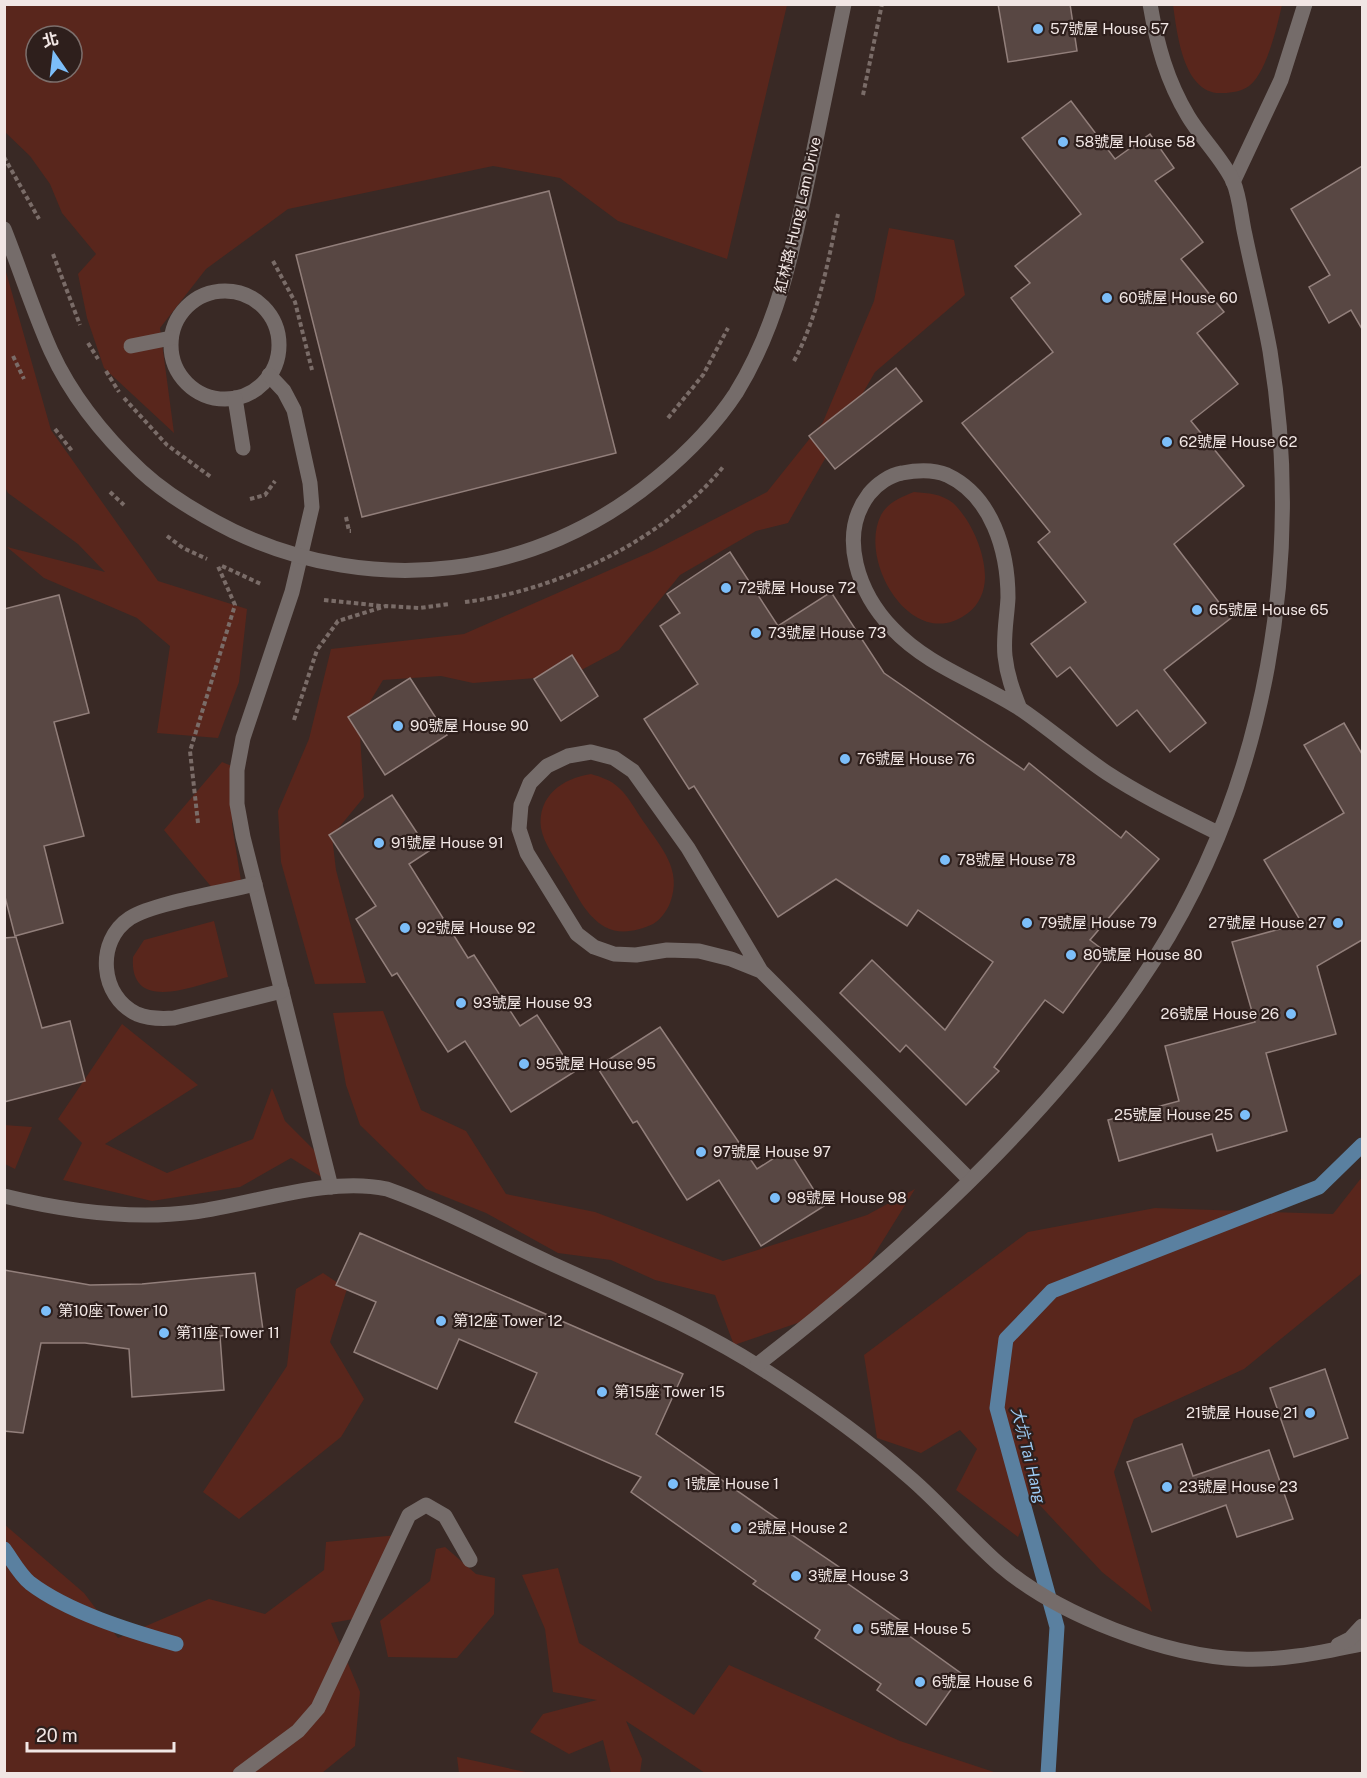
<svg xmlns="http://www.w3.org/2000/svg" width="1367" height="1778" viewBox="0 0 1367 1778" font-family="'Public Sans','Noto Sans TC',sans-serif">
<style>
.green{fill:#59261c;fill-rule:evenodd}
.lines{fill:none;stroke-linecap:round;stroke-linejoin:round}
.stream{stroke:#5a80a0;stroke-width:15}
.building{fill:#584743;stroke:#927f7b;stroke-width:1.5}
.path{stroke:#7a6c68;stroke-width:4;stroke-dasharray:4.5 3;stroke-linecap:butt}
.service{stroke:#756c6a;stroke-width:15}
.minor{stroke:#756c6a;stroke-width:15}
.poi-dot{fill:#7cbef9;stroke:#2e1f1c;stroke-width:2}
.labels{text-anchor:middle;stroke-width:4.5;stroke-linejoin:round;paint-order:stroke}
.poi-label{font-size:15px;fill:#f1e6e4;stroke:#2e1f1c;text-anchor:start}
.street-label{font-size:15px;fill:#f1e6e4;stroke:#2e1f1c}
.water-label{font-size:16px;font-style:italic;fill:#9dcbf4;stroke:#2e1f1c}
</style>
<rect width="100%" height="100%" fill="#392925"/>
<g class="green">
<path d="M4,5H787L727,259L618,221L560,178L493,166L288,209L206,269L160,328L174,433L104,368L87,318L78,274L96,254L62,213L50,184L30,156L5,132ZM36,36H72V72H36Z"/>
<path d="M1173,5H1282C1277,26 1267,72 1249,86C1242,91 1232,93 1223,93C1183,96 1177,32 1173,5Z"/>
<path d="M889,228L954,240L965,295L875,372L788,523L756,531L680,575L619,650L572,675L473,683L441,676L383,680L359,720L364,797L332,836L336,870L366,983L315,984L281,862L278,811L309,739L331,649L464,634L653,551L767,492L823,422L874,301Z"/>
<path d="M4,265L51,430L158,581L247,609L239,682L218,738L157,733L170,646L137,618L44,578L7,547L105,572L78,544L8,493L5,487Z"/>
<path d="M914,492C928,493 942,494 953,503C971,520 985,552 985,577C985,591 979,605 968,613C914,655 857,562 881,515C888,502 902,497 914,492Z"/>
<path d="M222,762L237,768L232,825L242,887L214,890L164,830Z"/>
<path d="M591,774C601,777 611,780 619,788C629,797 636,811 643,821C661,847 683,870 670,903C667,911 660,920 653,924C638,931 620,935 605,927C586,916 577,895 566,877C558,862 544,845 541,828C537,796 563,778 591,774Z"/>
<path d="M214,921L228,977C196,985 129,1015 133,957L144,940Z"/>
<path d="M383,1011L421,1110L466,1131L506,1194L595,1212L723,1261L867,1215L915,1189L841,1308L734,1345L715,1295L655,1280L611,1260L558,1253L486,1213L426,1189L360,1125L346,1085L333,1013Z"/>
<path d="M122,1024L198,1085L105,1144L167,1173L253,1139L272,1088L285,1121L318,1154L323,1178L291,1158L240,1187L152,1201L63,1180L82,1143L58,1119Z"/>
<path d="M4,1125L32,1127L15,1169L5,1164Z"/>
<path d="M1362,1177V1273L1244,1369L1134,1419L1114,1472L1152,1612L1102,1572L1035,1500L1018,1537L956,1490L977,1449L960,1430L921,1453L877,1438L864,1355L1028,1232L1155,1208L1333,1214Z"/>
<path d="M323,1273L347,1289L330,1342L364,1399L341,1437L239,1519L203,1492L287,1366L296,1289Z"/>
<path d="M4,1524L84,1593L118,1638L209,1599L265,1614L324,1570L326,1542L408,1534L385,1575L370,1616L331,1623L360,1692L355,1746L322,1773H5Z"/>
<path d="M445,1547L476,1574L495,1578L494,1614L457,1658L388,1657L380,1621L430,1581L436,1549Z"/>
<path d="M558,1568L579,1643L694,1715L729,1665L900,1741L997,1773H705L626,1721L642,1759L640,1773H611L603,1740L569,1754L530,1732L543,1714L597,1700L553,1692L545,1629L522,1575Z"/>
<path d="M457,1757L530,1773H459Z"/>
</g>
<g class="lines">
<g class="stream">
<path d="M4,1549C12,1560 20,1575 30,1583C68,1612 130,1631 176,1644"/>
<path d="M1048,1774L1057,1627L997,1408L1006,1339L1052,1291L1319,1187L1362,1145"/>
</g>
</g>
<g class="building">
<path d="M998,4H1070L1077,51L1008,62Z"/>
<path d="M1071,101L1115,159L1150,134L1174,168L1155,181L1203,242L1181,259L1224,312L1197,333L1238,384L1191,421L1244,486L1174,544L1231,618L1164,670L1206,723L1170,752L1137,710L1117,726L1070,667L1057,677L1031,644L1086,602L1038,542L1050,532L962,423L1053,352L1011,298L1030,283L1015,266L1081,214L1022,138Z"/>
<path d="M1362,166V329L1351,310L1329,323L1309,287L1330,275L1291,209Z"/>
<path d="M549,191L616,453L362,517L296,255Z"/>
<path d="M896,368L922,401L835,469L809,436Z"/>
<path d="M730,552L778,626L831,592L884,673L1024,770L1029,763L1121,838L1126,831L1159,859L1090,940L1107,953L1063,1013L1045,1000L994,1067L999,1071L966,1105L906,1045L900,1052L840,993L872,960L945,1030L993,962L918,910L907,926L836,879L778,917L694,786L689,789L644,719L698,684L660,626L680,613L667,594Z"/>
<path d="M59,595L89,713L54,722L84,836L44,846L63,923L15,936L4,893V609Z"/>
<path d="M572,655L598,696L561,721L534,679Z"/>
<path d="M410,678L447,735L385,775L348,717Z"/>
<path d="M1344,723L1362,754V940L1317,966L1336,1034L1266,1053L1287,1131L1217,1151L1212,1134L1119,1161L1108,1120L1179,1101L1165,1046L1255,1022L1232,942L1302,923L1264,860L1344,813L1304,745Z"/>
<path d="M392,795L429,851L409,864L468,958L474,955L520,1026L537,1015L574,1072L511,1112L465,1041L448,1052L397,973L392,976L356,919L376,906L329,835Z"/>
<path d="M16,937L42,1028L70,1021L85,1081L4,1102V938Z"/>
<path d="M660,1027L757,1169L788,1149L824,1206L761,1246L719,1180L687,1200L637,1121L633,1123L597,1067Z"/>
<path d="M360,1233L683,1374L656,1434L779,1520L776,1524L839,1567L834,1574L901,1621L897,1627L962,1674L926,1725L877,1690L881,1684L815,1638L820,1630L753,1584L756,1581L631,1492L641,1477L515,1422L537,1373L459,1339L437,1389L354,1352L376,1302L336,1285Z"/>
<path d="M4,1270L90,1285L142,1284L255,1273L263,1330L220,1336L224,1390L132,1397L129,1349L85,1343H41L23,1433L4,1431Z"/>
<path d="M1325,1369L1348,1438L1294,1457L1270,1388Z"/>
<path d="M1182,1444L1193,1476L1269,1450L1293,1519L1237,1537L1226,1505L1152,1532L1127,1462Z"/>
</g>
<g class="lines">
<g class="path">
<path d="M863,95L882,4"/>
<path d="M4,157L39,219"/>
<path d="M53,254L80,325"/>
<path d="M273,261L295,302L312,370"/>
<path d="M88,343L98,359"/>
<path d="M13,356L24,379"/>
<path d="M794,361C818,316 828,263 838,214"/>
<path d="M106,371L119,392"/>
<path d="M124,398L167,445L211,477"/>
<path d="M668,418L703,375L728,328"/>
<path d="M55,429L72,451"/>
<path d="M110,492L124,505"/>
<path d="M250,499L265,495L275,481"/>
<path d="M346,517L349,531H351"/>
<path d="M167,536L183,548L207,559"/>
<path d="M222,566L261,584"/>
<path d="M324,600L382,606"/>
<path d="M465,602C557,591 664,540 723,467"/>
<path d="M294,720L317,650L338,621L386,606L420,608L449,604"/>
<path d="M198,823L190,751L235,605L217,564"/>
</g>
<g class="service">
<path d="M1233,182L1281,80L1305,4"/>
<circle cx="225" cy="345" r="54"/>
<path d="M131,346L171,338"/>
<path d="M269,375L284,391L294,410L310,483L312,507L292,592L243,738L237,770V804L243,837L331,1187"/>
<path d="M235,398L243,448"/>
<path d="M1020,709C1013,691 1007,675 1005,656C1003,636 1007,617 1008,598C1008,551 992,496 947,475C933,469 917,470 902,473C890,475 877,484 869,494C837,536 859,594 893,629C928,666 977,681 1019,708C1049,728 1077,753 1107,773C1142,796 1180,814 1218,833"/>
<path d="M255,884C224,892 154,903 130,918C95,941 100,997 137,1014C149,1019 161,1019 174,1018L282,991"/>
<path d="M761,971L731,959L699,951L667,950L636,955L614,954L594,947L577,934L527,853L519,829L521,805L530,783L547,766L568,756L591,752L614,758L633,771L688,848L761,971L970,1180"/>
<path d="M4,1196C65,1211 132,1220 194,1212C254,1204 329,1176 387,1189C443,1209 496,1238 550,1263C625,1297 700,1328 769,1373C817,1404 865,1438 908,1476C941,1504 968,1537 1000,1565C1058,1615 1165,1656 1241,1659C1282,1661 1323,1652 1362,1644"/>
<path d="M757,1365C900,1254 1056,1114 1154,960C1268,781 1304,559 1270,351C1263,312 1253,274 1245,235C1241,218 1240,197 1233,181C1222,158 1201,138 1188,116C1167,81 1157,45 1150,4"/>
<path d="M1338,1645L1350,1639L1362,1626"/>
<path d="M240,1774L298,1731L318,1708L409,1515L426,1505L445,1516L470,1560"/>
</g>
<path class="minor" d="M4,229C20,269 33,311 51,351C71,395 105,437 141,471C167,495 201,515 233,531C374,598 536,579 657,478C686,454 715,425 736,393C778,325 793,250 809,173C821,117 832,61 844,4"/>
</g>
<g class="poi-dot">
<circle cx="1038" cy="29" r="6"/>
<circle cx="1063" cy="142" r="6"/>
<circle cx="1107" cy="298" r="6"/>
<circle cx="1167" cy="442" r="6"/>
<circle cx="726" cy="588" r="6"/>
<circle cx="1197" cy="610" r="6"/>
<circle cx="756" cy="633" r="6"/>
<circle cx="398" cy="726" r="6"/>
<circle cx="845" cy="759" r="6"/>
<circle cx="379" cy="843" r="6"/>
<circle cx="945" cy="860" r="6"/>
<circle cx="1027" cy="923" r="6"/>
<circle cx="1338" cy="923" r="6"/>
<circle cx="405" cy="928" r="6"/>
<circle cx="1071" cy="955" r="6"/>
<circle cx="461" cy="1003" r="6"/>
<circle cx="1291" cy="1014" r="6"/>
<circle cx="524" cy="1064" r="6"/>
<circle cx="1245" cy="1115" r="6"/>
<circle cx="701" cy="1152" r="6"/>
<circle cx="775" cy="1198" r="6"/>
<circle cx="46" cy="1311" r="6"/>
<circle cx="441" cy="1321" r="6"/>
<circle cx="164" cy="1333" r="6"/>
<circle cx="602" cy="1392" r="6"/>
<circle cx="1310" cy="1413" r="6"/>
<circle cx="673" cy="1484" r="6"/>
<circle cx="1167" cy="1487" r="6"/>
<circle cx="736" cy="1528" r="6"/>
<circle cx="796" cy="1576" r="6"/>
<circle cx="858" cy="1629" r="6"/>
<circle cx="920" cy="1682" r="6"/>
</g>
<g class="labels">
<g class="poi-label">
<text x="1050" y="34">57號屋 House 57</text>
<text x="1075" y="147">58號屋 House 58</text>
<text x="1119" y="303">60號屋 House 60</text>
<text x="1179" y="447">62號屋 House 62</text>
<text x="738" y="593">72號屋 House 72</text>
<text x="1209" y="615">65號屋 House 65</text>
<text x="768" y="638">73號屋 House 73</text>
<text x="410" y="731">90號屋 House 90</text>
<text x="857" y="764">76號屋 House 76</text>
<text x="391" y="848">91號屋 House 91</text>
<text x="957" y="865">78號屋 House 78</text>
<text x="1039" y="928">79號屋 House 79</text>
<text x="1326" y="928" text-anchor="end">27號屋 House 27</text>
<text x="417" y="933">92號屋 House 92</text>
<text x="1083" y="960">80號屋 House 80</text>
<text x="473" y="1008">93號屋 House 93</text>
<text x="1279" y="1019" text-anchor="end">26號屋 House 26</text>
<text x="536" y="1069">95號屋 House 95</text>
<text x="1233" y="1120" text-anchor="end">25號屋 House 25</text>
<text x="713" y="1157">97號屋 House 97</text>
<text x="787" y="1203">98號屋 House 98</text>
<text x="58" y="1316">第10座 Tower 10</text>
<text x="453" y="1326">第12座 Tower 12</text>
<text x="176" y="1338">第11座 Tower 11</text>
<text x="614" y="1397">第15座 Tower 15</text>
<text x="1298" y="1418" text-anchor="end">21號屋 House 21</text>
<text x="685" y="1489">1號屋 House 1</text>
<text x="1179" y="1492">23號屋 House 23</text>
<text x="748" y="1533">2號屋 House 2</text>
<text x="808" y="1581">3號屋 House 3</text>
<text x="870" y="1634">5號屋 House 5</text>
<text x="932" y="1687">6號屋 House 6</text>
</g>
<g class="street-label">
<text transform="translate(798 215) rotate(-77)" y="5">紅林路 Hung Lam Drive</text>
</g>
<g class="water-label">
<text transform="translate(1029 1455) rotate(76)" y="6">大坑 Tai Hang</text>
</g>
</g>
<rect width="1367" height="1778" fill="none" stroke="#f1e6e4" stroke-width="12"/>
<g transform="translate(54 54) rotate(346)"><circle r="28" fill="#2e1f1c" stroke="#7c6f6c" stroke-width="1.5"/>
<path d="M0-4.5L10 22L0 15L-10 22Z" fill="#7cbef9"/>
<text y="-9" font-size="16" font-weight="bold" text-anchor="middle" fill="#f1e6e4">北</text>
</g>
<path d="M27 1742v9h147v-9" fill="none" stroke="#f1e6e4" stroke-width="3"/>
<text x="36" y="1742" font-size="18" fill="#f1e6e4" stroke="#2e1f1c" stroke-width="4.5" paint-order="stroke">20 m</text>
</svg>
